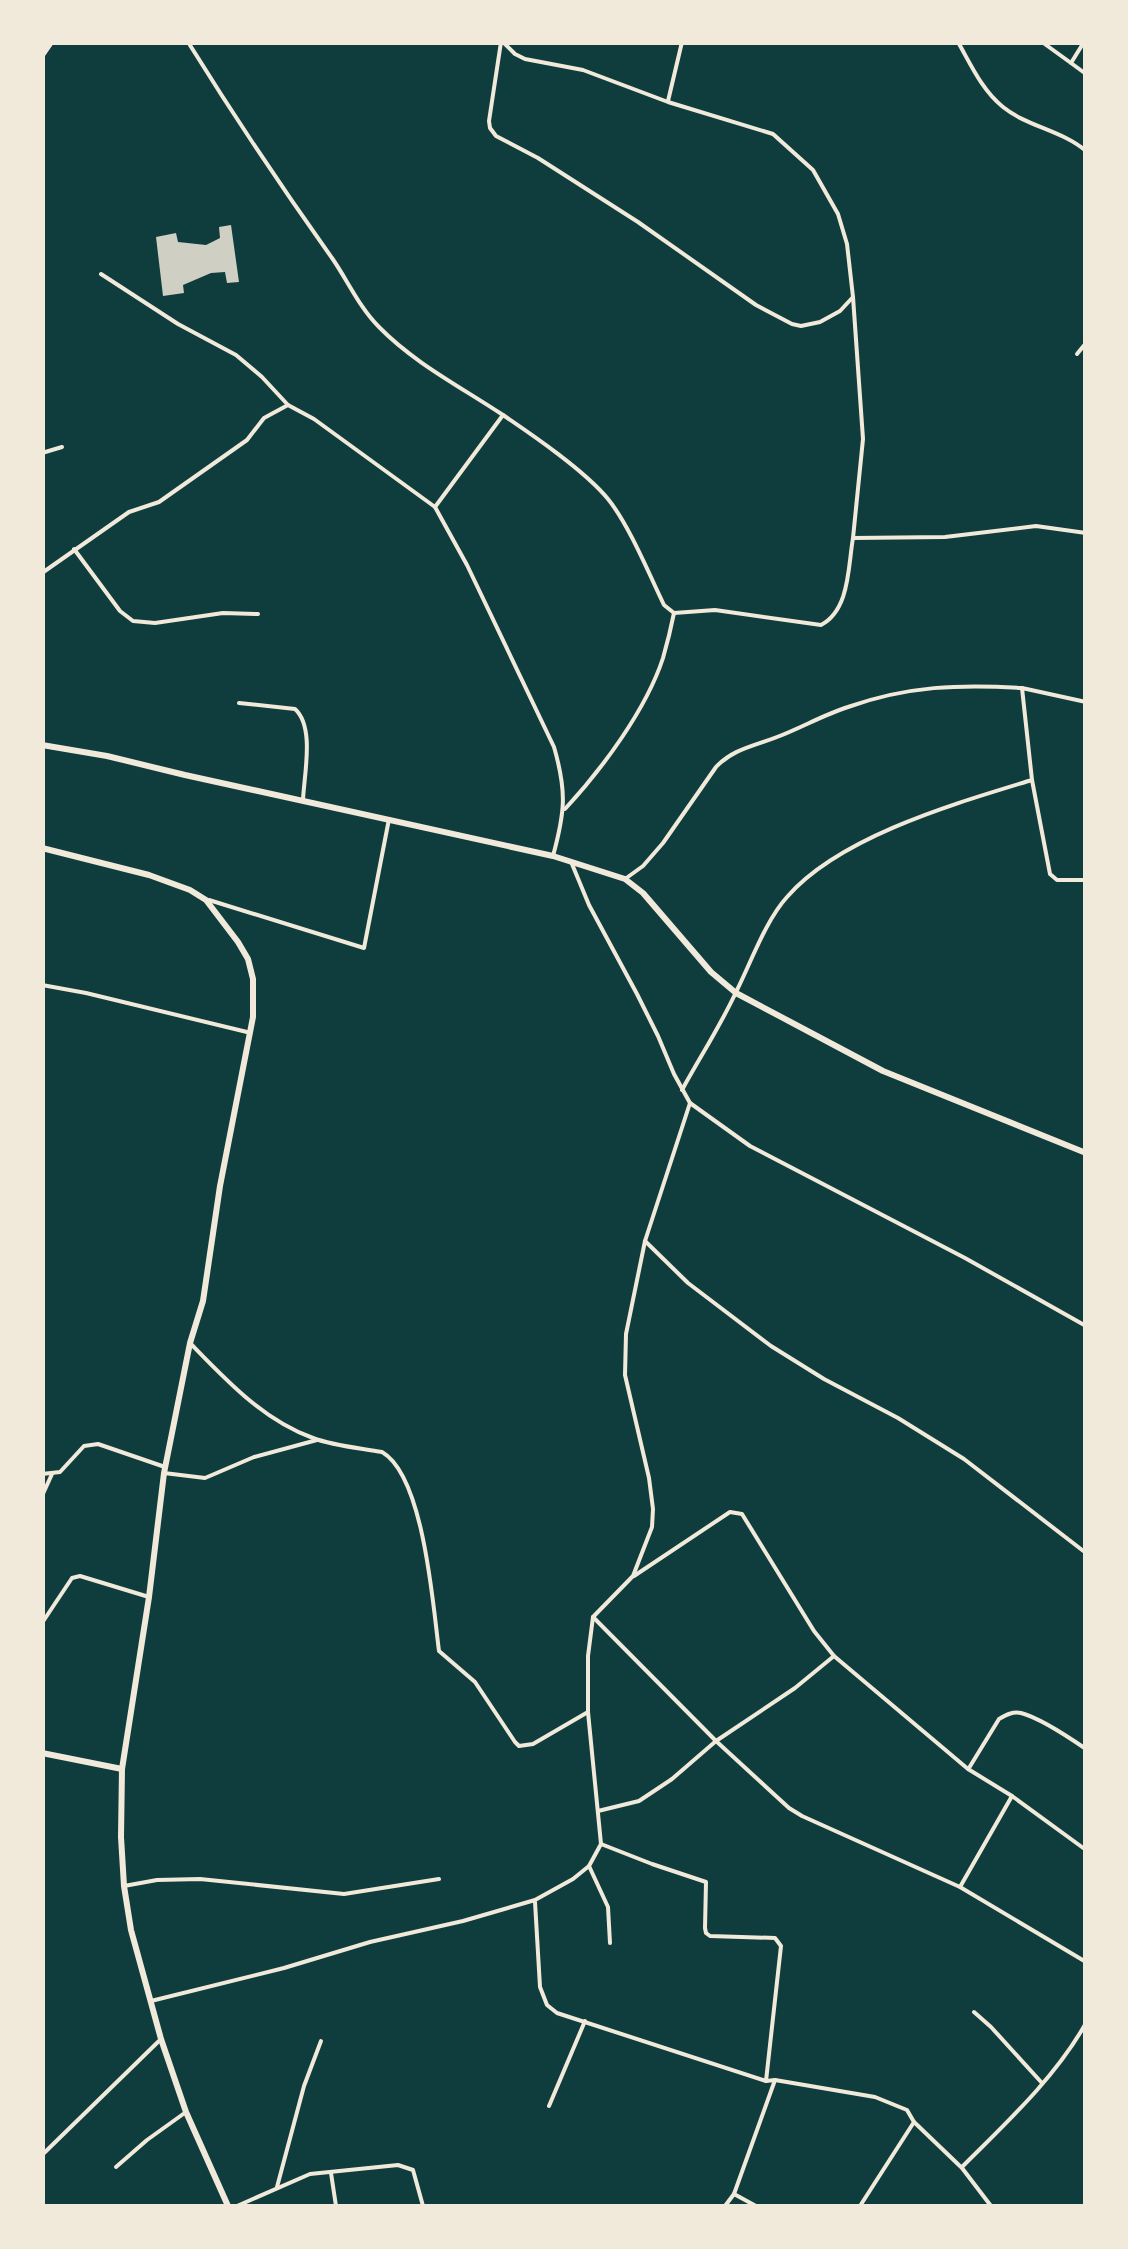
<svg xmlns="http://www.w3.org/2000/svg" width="1128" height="2249" viewBox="0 0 1128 2249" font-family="Ubuntu,sans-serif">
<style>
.building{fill:#cfcfc3}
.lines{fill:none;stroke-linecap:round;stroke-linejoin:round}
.minor{stroke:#f1e9da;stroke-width:4}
.secondary{stroke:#f1e9da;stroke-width:6}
.primary{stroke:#f1e9da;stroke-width:6}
.trunk{stroke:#f1e9da;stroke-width:6}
</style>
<rect width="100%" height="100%" fill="#0f3d3e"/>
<path class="building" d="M231,225L239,282L227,283L225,272L211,273L183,285L184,293L163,296L156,237L176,233L178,242L206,245L220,238L219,227Z"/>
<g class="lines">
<g class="minor">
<path d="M188,42C234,116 282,188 332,258C348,281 359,307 379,327C414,363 461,387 503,415L435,507"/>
<path d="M501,42L489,121L490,128L496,136L538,158L638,222L756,305L792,324L801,326L820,322L840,311L853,297"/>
<path d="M503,42L515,54L525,59L583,70L668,102L773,134L813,170L838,214L847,244L853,297L863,439L853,538"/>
<path d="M958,42C971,65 982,90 1003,107C1028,127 1061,130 1086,151"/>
<path d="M1042,42L1071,63L1084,42"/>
<path d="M1071,63L1086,74"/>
<path d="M668,101L682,42"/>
<path d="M101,274L178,324L236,355L262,377L288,405L314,419L435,507L467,565L554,747C567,792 565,812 553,856"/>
<path d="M1077,354L1086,343"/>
<path d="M503,415C534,436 585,471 608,499C629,525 649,574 664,605L674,613C671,628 667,644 663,658C646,710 602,769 565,809"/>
<path d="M42,453L62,447"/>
<path d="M74,549L120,611L133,621L155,623L223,613L258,614"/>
<path d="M42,573L129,512L159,502L247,440L264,418L288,405"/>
<path d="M674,613L715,610L821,625C850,610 848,566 853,538L945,537L1036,526L1086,533"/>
<path d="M1086,702L1022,688L1032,780L1050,874L1057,880H1086"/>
<path d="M239,703L295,709C315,727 304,775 303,800"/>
<path d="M572,864L589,905L637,994L658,1036L674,1074L690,1103L750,1146L965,1258L1086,1326"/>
<path d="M625,879L643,866L663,843L716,767C733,749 754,746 777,737C801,728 823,715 848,707C907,686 960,684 1022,688"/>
<path d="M209,900L364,948L389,819"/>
<path d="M42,985L86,993L247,1032"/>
<path d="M682,1090C700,1057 721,1025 737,990C751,962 766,920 787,897C840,836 957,803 1032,780"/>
<path d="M645,1241L688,1283L771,1346L824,1379L898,1418L964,1459L1086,1553"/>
<path d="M190,1343C226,1380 263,1420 313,1438C334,1446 360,1448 382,1452C424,1476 433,1606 439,1651L475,1682L515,1742L519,1746L533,1744L588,1712"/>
<path d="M164,1473L205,1478L254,1457L317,1440"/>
<path d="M42,1474L60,1472L84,1446L98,1444L165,1467"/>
<path d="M42,1496L52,1474"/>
<path d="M634,1576L730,1512L742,1514L814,1631L834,1656L968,1769L1012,1796L1086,1850"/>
<path d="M593,1617L716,1741L789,1808L802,1816L960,1887L1086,1962"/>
<path d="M42,1623L72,1578L80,1576L149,1597"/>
<path d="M969,1768L999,1719C1006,1715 1013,1711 1021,1713C1040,1718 1070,1738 1086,1749"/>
<path d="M598,1811L639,1801L672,1779L716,1741L795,1688L834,1656"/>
<path d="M601,1844L652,1864L706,1882L705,1928L706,1933L710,1936L775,1938L781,1946L766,2081"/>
<path d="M589,1866L608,1907L610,1943"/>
<path d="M124,1886L157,1880L200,1879L344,1894L439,1879"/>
<path d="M960,1887L1012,1796"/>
<path d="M535,1902L540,1987L547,2005L557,2013L766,2081L775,2080L875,2097L907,2110L914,2122L962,2168L991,2206"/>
<path d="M151,2001L284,1968L370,1942L463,1921L535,1900L573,1879L589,1866L601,1844L588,1712V1656L593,1617L633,1576L652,1527L653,1509L649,1478L625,1375L626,1334L645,1241L690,1103"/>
<path d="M974,2012L991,2027L1042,2083"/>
<path d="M549,2106L585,2021"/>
<path d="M42,2155L161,2039"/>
<path d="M116,2167L147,2140L186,2112"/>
<path d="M962,2167C1006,2123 1055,2078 1086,2023"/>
<path d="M331,2173L336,2206"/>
<path d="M277,2187L304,2086L321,2041"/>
<path d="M734,2194L756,2206"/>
<path d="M237,2206L310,2174L398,2165L413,2170L423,2206"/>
<path d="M725,2206L734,2194L775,2080"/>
<path d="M860,2206L914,2122"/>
</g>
<path class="secondary" d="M42,1753L122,1769"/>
<path class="primary" d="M42,745L107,756L185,775L553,856L625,879L643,893L711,972L736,993L883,1071L1086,1153"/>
<g class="trunk">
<path d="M42,55L51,42"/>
<path d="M42,848L149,875L190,890L206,900L238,942L248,959L253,979V1017L220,1186L203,1301L190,1343L164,1473L149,1597L122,1769L121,1837L124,1886L131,1930L161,2039L186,2112L228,2206"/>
</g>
</g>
<rect width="1128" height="2249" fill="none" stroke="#f1e9da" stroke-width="90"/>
</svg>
